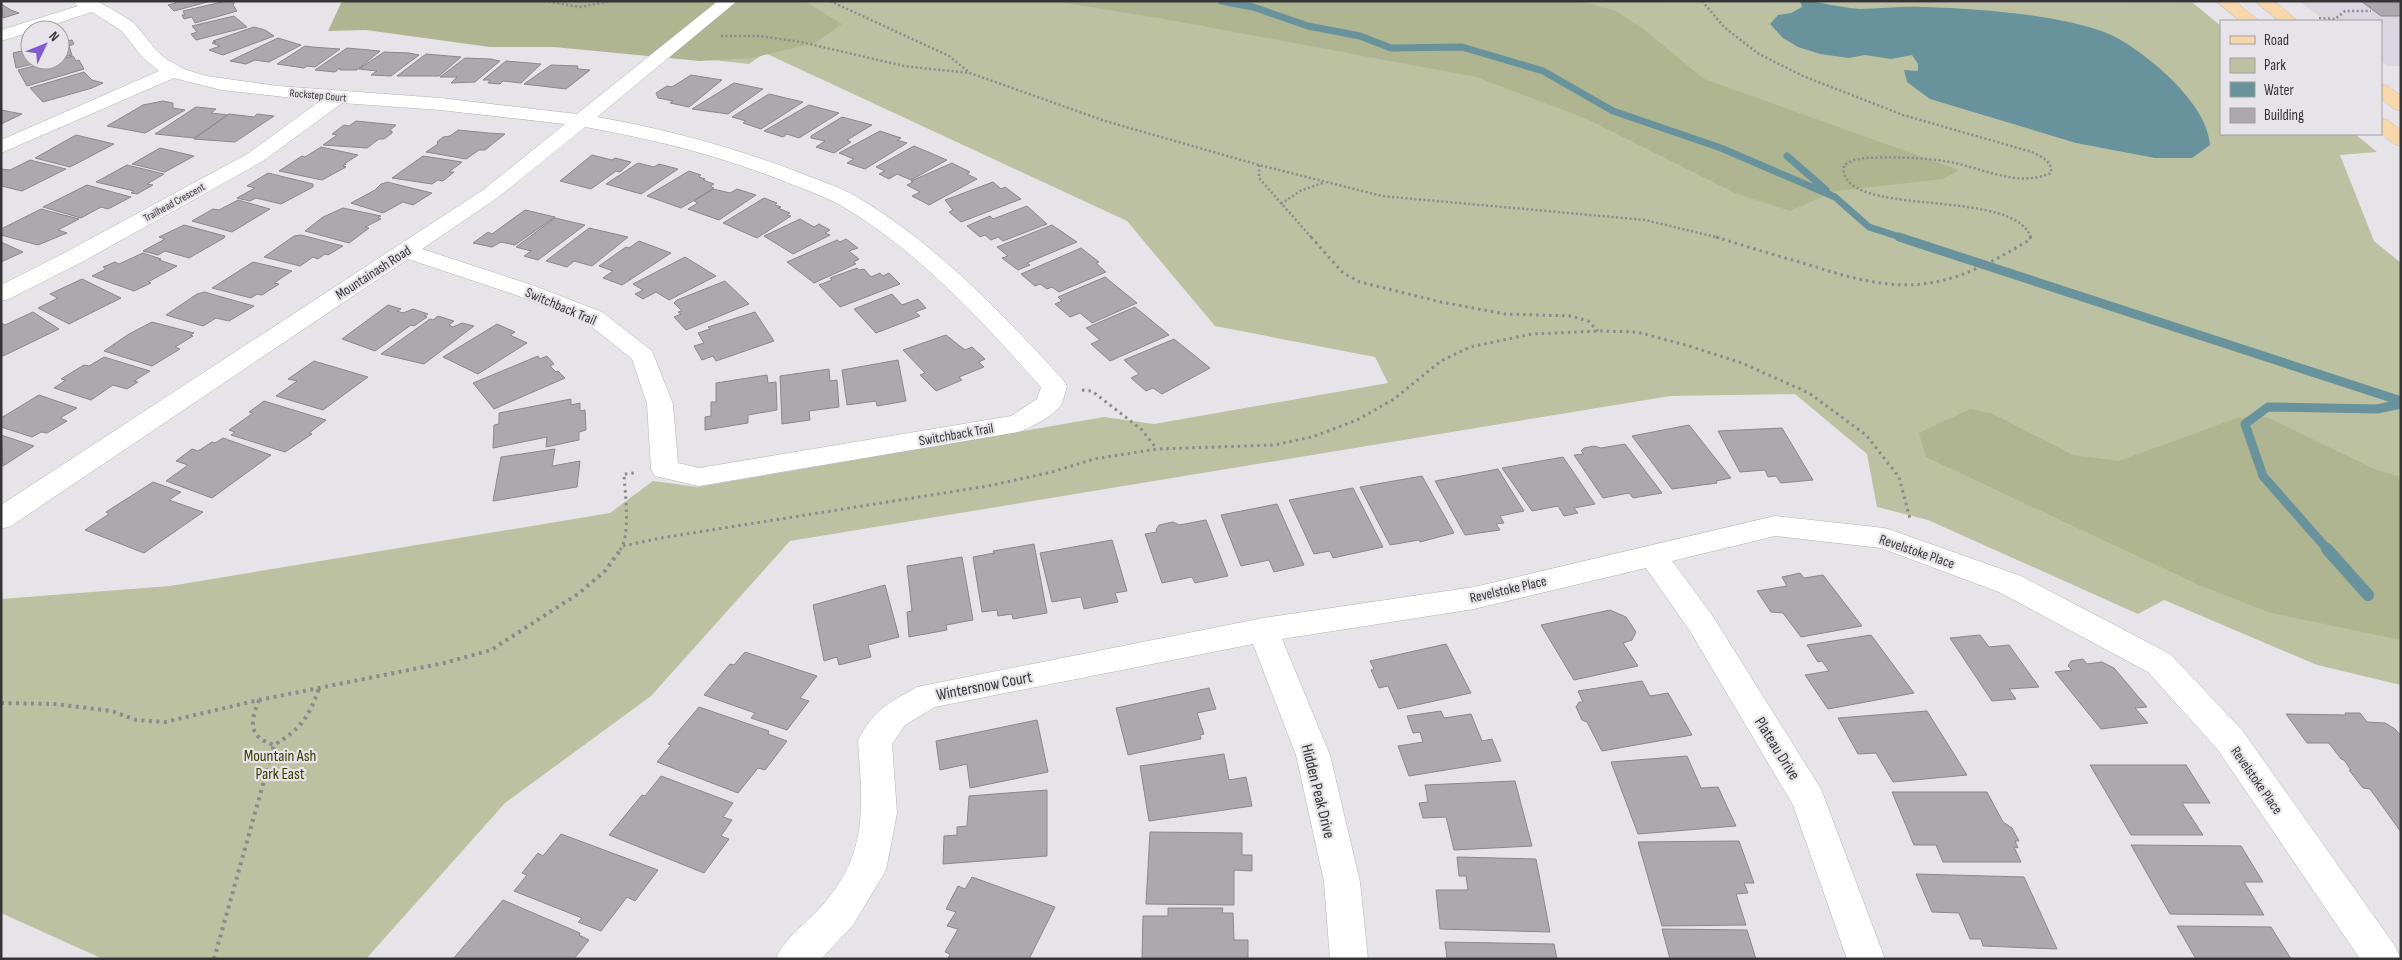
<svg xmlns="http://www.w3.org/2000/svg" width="2402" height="960" viewBox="0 0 2402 960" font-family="'Sofia Sans Condensed',sans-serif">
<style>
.built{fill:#dbd6e0}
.green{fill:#bcc1a2}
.forest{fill:#afb491}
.water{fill:#69939c}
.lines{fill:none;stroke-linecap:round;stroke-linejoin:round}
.stream-far2{stroke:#69939c;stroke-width:7}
.stream-far1{stroke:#69939c;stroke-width:9}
.stream{stroke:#69939c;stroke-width:12}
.building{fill:#aba9ad;stroke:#89888b}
.minor-casing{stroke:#b5b3b7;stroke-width:1}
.major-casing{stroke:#c3c2c3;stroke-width:1}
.path-far2{stroke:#8b8a8c;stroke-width:2.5;stroke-dasharray:2 2.5;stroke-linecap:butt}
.path-far1{stroke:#8b8a8c;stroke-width:3;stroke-dasharray:2.5 4;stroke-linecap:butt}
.path{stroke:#8b8a8c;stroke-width:4;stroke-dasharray:3 4.5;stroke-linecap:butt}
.minor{fill:#fff;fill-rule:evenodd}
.major{fill:#f9d7ad;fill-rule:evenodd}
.labels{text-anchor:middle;stroke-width:4.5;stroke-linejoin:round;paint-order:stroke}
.far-street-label{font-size:11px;fill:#363536;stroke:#e6e4e8}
.street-label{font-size:14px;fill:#363536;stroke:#e6e4e8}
.near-street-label{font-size:16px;fill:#363536;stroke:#e6e4e8}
.near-park-label{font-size:16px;fill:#373b00;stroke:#e6e4e8}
</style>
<rect width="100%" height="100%" fill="#e6e4e8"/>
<path class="built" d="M2298,1H2401V66H2387L2381,61V21H2326Z"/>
<path class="green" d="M751,1L2193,3L2221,26V134H2355L2377,152L2340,155L2374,241L2401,263V685L2317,665L2164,600L2138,614L1928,520L1877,507L1867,454L1795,394L1670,396L790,541L651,696L505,803L366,959H103L1,913V599L170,586L610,513L653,481L698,487L1104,417L1154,424L1388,383L1375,357L1215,326L1127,221L765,53L749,64L685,57Z"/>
<g class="forest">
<path d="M342,1H804L842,24L815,43L752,58L700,61L554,47H490L366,30L328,31Z"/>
<path d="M1053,1L1583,2L1614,10L1642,28L1704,79L1959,170L1943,179L1836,191L1790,211L1735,193L1587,119L1476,77L1165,19Z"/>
<path d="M1970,409L1991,413L2073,455L2119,461L2237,418L2267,417L2374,469L2401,477V640L2271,613L2199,585L1926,457L1919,433Z"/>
</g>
<path class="water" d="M1800,1C1820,1 1840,8 1860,9C1881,9 1901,6 1921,7C1971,8 2077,15 2119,39C2140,51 2162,69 2178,86C2193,103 2208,122 2210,145L2192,158H2155L2076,143L1930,99L1907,82L1904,70L1918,71V64L1912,55L1891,59L1865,55L1849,58L1820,54L1798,47L1783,38L1770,24L1778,15L1791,13L1802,7Z"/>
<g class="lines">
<g class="stream-far2">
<path d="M1221,1L1253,7L1308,26L1360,36L1391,48L1462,47L1543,71L1613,111L1721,148L1835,197L1869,227L1903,238"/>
<path d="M1787,156L1826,190"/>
</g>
<g class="stream-far1">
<path d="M1899,237L2401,401"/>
<path d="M2328,550L2263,476L2245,424L2268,407L2377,409L2401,404"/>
</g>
<path class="stream" d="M2327,549L2368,595"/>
</g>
<g class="building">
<path d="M174,1H211L174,11L168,5L176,3Z"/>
<path d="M226,1H235L233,5L237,11L195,23L192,17L184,19L182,15H185L183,11Z"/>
<path d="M2361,1H2401V16H2381Z"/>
<path d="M1,4L11,10L19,13L3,18Z"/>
<path d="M234,16L247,27L196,40L191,34L197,32L192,26Z"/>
<path d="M254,27L265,30L274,36L223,55L209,50L220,46L212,43L216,42L213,41Z"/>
<path d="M278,38L301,45L269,62L255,60L246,64L230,61Z"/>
<path d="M72,40L74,44L69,46L72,55L60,58V42Z"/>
<path d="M305,46L312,47L340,49L315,67L307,66L304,68L277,64Z"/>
<path d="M347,48L380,51L357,70H340V68L335,72L315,70Z"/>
<path d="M30,49V60H50L16,68L13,53Z"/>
<path d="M384,52L409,53L419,55L391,76L371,75L377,71L359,69Z"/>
<path d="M426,54L461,57L439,76H397Z"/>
<path d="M73,56L76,61L79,60L84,69L27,86L18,70Z"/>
<path d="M465,58L491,59L500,61L475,82L451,83L457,77H440Z"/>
<path d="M506,61L541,64L521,83L503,81L500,84L488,83L490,80H483Z"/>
<path d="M551,65L578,66L577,68L579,69L590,70L566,89L524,84Z"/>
<path d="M84,72L92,80L103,83L92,88L43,102L30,88Z"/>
<path d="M691,75L722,80L689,107L670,103L673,101L658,98L656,93L667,86L672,87Z"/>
<path d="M734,83L763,89L728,114L692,109Z"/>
<path d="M769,94L803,102L761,129L743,123L746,121L732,117Z"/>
<path d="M163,101L173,103V108L185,110L145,133L107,126L143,105Z"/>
<path d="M809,105L839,113L799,138L787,134L783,137L764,131Z"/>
<path d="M196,107L216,109L211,113L228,115L194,138L155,134Z"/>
<path d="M1,110L22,114L1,124Z"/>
<path d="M229,114L254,117L257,114L274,116L235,142L194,139Z"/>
<path d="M842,117L872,125L847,140L851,142L834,153L816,147L825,141L811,138V136Z"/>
<path d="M356,121L396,125L389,131H392V133L384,139H379L367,148L323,145L337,135L332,134L344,125L349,126Z"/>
<path d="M458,130L488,133L505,134L485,150H479L466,159L426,152L438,144L437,142L443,137L450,136Z"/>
<path d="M880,131L901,138L897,140L907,143L865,169L847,163L854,159L839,153Z"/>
<path d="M76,135L114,144L70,167L35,158Z"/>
<path d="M914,146L947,160L911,180L897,174L889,179L879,174L885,171L876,167Z"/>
<path d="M321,147L358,155L344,164H346L343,166L346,167L322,180L279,171L302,156L305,157Z"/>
<path d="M160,148L194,156L165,172L132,164Z"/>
<path d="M592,155L612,160L615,158L631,162L620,172L616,171L591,189L560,181Z"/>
<path d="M423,156L462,162L449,172H454L443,181L438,180L432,184L392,178Z"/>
<path d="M30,160L66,169L22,191L1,186V169L10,170Z"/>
<path d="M638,163L654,167L659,164L678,169L641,194L606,184Z"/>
<path d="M952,163L970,172L967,174L977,179L929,205L912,196L920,192L907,185L913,182L911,181Z"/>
<path d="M127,165L164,174L147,184L153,185L137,194L131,193L134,191L96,182Z"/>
<path d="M689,171L701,175L699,177L705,179L703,180L714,184L710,186L714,188L681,208L647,196Z"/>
<path d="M268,173L313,184V187L281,204L256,198L250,201L237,198L255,188L247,186Z"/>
<path d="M388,182L391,183L432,193L413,205L403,202L383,213L351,203L375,190L381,184Z"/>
<path d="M993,182L1001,189L1005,187L1021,199L961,222L949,212L953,210L945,200Z"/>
<path d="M87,185L131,197L108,209L101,207L81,218L43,207Z"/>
<path d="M713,189L730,193L737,189L756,195L719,220L688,209L698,203L694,201Z"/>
<path d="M764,198L777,203L775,205L781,207L778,208L790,213L787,215L791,216L757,238L723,223Z"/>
<path d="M238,200L270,209L232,232L192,221L213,209L219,210Z"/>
<path d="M1027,206L1047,224L1003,241L998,237L991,240L985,235L980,237L967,226L990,216L993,219Z"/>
<path d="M343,208L381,216L378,218L381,219L365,227L369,228L349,243L305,231L323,217Z"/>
<path d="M41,209L79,219L58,230L67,233L38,245L1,235V229Z"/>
<path d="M525,210L555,217L515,245L501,242L492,247L473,243L488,232L492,234Z"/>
<path d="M555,218L585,225L538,260L524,256L531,251L516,247Z"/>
<path d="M800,219L814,227L819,224L830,230L825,233L830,235L793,254L764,236Z"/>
<path d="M184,225L225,236L224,238L189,258L165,251L158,255L143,251L165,239L159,237Z"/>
<path d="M1052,225L1077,242L1027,263L1030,265L1018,270L1002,258L1008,256L997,247Z"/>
<path d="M589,228L628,237L592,266L574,261L567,267L546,261Z"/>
<path d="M301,235L343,246L328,255L325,254L318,259L313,257L300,266L264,257L294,236Z"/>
<path d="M846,239L858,248L849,251L859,259L854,262L856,264L814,283L787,262L837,240L840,242Z"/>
<path d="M639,241L671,253L622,285L603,278L613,271L599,266L626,247L629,248Z"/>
<path d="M1,242L23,252L1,262Z"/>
<path d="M1081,248L1099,262L1096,263L1106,272L1059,292L1052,287L1047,289L1040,284L1035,286L1021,274Z"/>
<path d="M143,253L161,259L159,260L177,266L148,282L151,283L134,291L92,276L106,269L103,267L115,262L119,264Z"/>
<path d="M685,257L716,276L669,300L656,292L643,299L635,294L643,290L633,284Z"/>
<path d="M253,262L292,271L274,283L279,284L262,295L257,294L251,298L212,288Z"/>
<path d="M857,268L859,270L864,269L871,277L880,273L883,276L889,273L900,284L840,307L819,285L832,280L830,278Z"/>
<path d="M1105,277L1137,303L1092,323L1080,313L1070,317L1055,304L1062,301L1058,297Z"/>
<path d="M82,279L121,298L69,324L38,308L58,298L50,294Z"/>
<path d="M725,281L749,304L686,330L674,317L681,314L678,312L682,311L674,303L677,300Z"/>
<path d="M205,292L211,294L254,306L229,321L216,318L203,326L166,315L197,294Z"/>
<path d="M892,294L902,305L918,299L926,308L915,312L920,316L876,333L854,309Z"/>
<path d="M388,305L401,309L397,311L403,313L413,309L428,314L424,316L427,317L414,326L411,325L375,351L342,339Z"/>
<path d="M1135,307L1169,335L1110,361L1091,344L1100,340L1086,328Z"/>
<path d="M33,312L59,329L3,356L1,355V323L5,325Z"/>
<path d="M755,312L774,341L716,361L713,356L702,360L694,346L704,343L698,333L710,329L708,327Z"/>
<path d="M438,316L454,321L449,325L453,327L462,323L474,326L424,364L381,354L430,319L433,320Z"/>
<path d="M152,322L194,333L190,335L193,336L175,347L180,349L152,366L104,351L129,334Z"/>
<path d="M497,324L515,332L510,335L527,343L478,374L443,357Z"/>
<path d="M946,335L965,350L972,347L985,359L979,362L984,367L959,377L962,380L936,391L920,375L925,373L903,350Z"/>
<path d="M1174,339L1210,368L1162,394L1153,388L1146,391L1131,378L1139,374L1124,360Z"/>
<path d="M538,356L540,359L547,356L554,364L550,366L556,372L558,371L565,378L494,409L473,383Z"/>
<path d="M104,357L150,371L134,381L138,382L127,389L113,385L91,400L54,388L66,380L61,379L84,365L89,366Z"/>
<path d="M898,360L906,401L877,406L876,401L847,405L842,370Z"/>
<path d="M314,361L368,377L323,410L276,396L297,381L288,379Z"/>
<path d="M829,369L830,381L837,380L839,407L809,411L810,420L782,424L780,376Z"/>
<path d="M767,375L768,383L776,382L777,410L748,415V423L705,430V417L711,416V402H716V383Z"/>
<path d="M39,395L77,408L60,418L67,421L47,433L41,432L32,437L1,427V418Z"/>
<path d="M571,399V405L580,403V411L585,410L586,430L579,432V440L546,447L547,437L493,448L494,425L499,424V413Z"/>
<path d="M264,401L326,420L309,433L312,434L285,452L231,435L235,432L229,430L253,413L249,412Z"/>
<path d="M1689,425L1731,478L1716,481L1717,483L1672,489L1632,436Z"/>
<path d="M1782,428L1813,480L1781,483L1776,476L1768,477L1765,470L1740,472L1718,431Z"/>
<path d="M1,435L34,446L3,466Z"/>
<path d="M223,438L271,455L212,498L166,481L188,465L176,461L192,449L198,451L212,442L215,443Z"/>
<path d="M1625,444L1662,493L1633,498L1629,493L1603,498L1574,455L1584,454L1581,451L1584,448L1594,446L1601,448Z"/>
<path d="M555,449L552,466L580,461L577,487L493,501L501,457Z"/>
<path d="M1563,457L1595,504L1574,508L1578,513L1564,516L1558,506L1532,511L1502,468Z"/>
<path d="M1498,469L1524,511L1500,516L1504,523L1496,524L1500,530L1465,535L1435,481Z"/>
<path d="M1422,476L1454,533L1420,542L1419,540L1390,545L1360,487Z"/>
<path d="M153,482L181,492L169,500L203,512L144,553L85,530L109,514L106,512Z"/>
<path d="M1353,488L1383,547L1333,558L1330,551L1314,554L1289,500Z"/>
<path d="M1277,504L1304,565L1274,572L1269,560L1241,566L1221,515Z"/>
<path d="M1206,520L1228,576L1195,583L1192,577L1162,583L1145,534L1157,532L1156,530L1159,525L1173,522L1179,525Z"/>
<path d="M1112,540L1127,591L1115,593L1118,602L1084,609L1081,597L1052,602L1040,553Z"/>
<path d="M1034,544L1047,613L1013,619L1012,614L998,616L997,610L982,612L973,557L994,553L993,551Z"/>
<path d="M962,557L973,620L946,625L947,630L909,637L907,612L912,611L907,566Z"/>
<path d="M1800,573L1804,578L1823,575L1862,626L1801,637L1783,613L1771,612L1757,591L1787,586L1782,577Z"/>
<path d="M885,585L899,637L868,645L871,657L839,665L837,657L824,661L813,605Z"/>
<path d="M1610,610L1626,617L1636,632L1632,640L1623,643L1638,666L1574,680L1541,625Z"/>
<path d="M1871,635L1914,693L1828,709L1805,675L1829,671L1822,661L1818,662L1807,645Z"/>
<path d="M1980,635L1989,647L2009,645L2039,687L2009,689L2016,699L1992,701L1950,638Z"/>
<path d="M1446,644L1471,693L1398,709L1388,686L1379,688L1371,670L1374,669L1370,661Z"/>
<path d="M745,652L817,676L800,698L809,701L787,730L751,718L755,713L704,695L730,664L734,665Z"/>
<path d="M2083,659L2087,664L2102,662L2114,668L2147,707L2135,708L2148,723L2101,729L2055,672L2072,670L2068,666L2071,661Z"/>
<path d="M1642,681L1650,696L1668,693L1692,735L1602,751L1587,722L1582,720L1576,707L1579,702H1583L1578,691Z"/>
<path d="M1209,688L1216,709L1197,713L1204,734L1200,735L1201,739L1128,755L1116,708Z"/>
<path d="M699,707L769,731L768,734L787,741L765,770L758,768L738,793L657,762L671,745L668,744Z"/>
<path d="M1441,711L1444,718L1471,714L1482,741L1492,739L1501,761L1409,776L1398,746L1423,742L1420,732L1413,733L1407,716Z"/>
<path d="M1927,711L1967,775L1893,782L1876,753L1858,754L1838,718Z"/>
<path d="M2345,713H2360L2367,722L2385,723L2395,729L2401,736V832L2370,789L2363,788L2349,770H2351L2344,760L2341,759L2329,743H2307L2286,714L2346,715Z"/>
<path d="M1037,720L1048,772L970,788L967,764L940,770L936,741Z"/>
<path d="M1224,754L1229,780L1246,777L1252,806L1149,821L1140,766Z"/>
<path d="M1687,756L1701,788L1718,787L1736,826L1638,834L1611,762Z"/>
<path d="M2090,765H2186L2210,803H2182L2203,835H2131Z"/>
<path d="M661,776L733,803L723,817L732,820L721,836L729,839L704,873L609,835L642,795L645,796Z"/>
<path d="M1515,781L1532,846L1454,850L1446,817L1423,818L1419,803L1428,802L1425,785Z"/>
<path d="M1047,790V856L943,864L944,836L957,835V827L967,826L969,796Z"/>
<path d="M1892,792H1987L2003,822L2012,828L2019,841H2015L2018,848L2014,847L2021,862H1943L1936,845H1914Z"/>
<path d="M1150,832L1242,833V855H1252V871L1234,870V905L1146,904Z"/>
<path d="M561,834L658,870L635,901L627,897L601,931L578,922L582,918L514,891L527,875L522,873L538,853L543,856Z"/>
<path d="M1739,841L1754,883H1744L1748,893L1736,894L1746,925L1662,926L1638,842Z"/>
<path d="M2131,845L2241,846L2263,882H2244L2264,915L2170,914Z"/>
<path d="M1457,857L1536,859L1550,932L1440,929L1436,890H1468L1466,876H1459Z"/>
<path d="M1916,874L2024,877L2057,949L1983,946L1981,939H1970L1959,913L1932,912Z"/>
<path d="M972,877L1055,907L1029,959H948L950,954L945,952L958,929L947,926L956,912L946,909L958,886L965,889Z"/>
<path d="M503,900L580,933L579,935L589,940L574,959H453Z"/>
<path d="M1168,908H1223L1222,913H1233L1234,940H1248V959H1142L1143,916H1168Z"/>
<path d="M2177,926L2271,927L2291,959H2196Z"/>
<path d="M1662,929L1747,930L1756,959H1670Z"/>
<path d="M1445,942L1554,944L1557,959H1447Z"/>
</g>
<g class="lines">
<defs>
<g id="minor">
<path d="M73,1H96L112,9L134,23L156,50L166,59L184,69L206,76L278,86L440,98L577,114L718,1H737L597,117C666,129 732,147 798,172C817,180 838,186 857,197C937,245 1001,312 1063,380L1067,386C1065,392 1064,400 1060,406C1054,415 1029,429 1018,432L699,486L655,476L651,469L647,404L632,359L586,322L516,295L408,259L11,526L1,529V505L483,190L565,124L440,110L342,103L263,161L82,262L9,299L1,301V285L66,252L249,153L320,101L222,90L174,78L1,153V140L159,71L143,58L122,31L92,12L37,30H30V32L1,41V30L78,6ZM585,127C653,139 717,155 781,180C801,188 822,195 840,205C919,251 981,320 1041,387L1037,399L1011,416L699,468L678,463L673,404L652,351L602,312L532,285L422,249L497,198Z"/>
<path d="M1775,516L1884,528L1894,531L2021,576L2170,654L2242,730L2395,946L2401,959H2360L2218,750L2148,672L1999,592L1881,548L1775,536L1672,561L1712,615L1821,789L1885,959H1847L1793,805L1690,631L1646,568L1474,609L1282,639L1330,755L1360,882L1368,959H1330L1324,882L1296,755L1253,644L935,707L905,725L892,744L897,813L886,870L853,925L821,959H776C786,935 810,921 826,901C869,851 862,802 858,741C874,709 887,704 917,687L1263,618L1474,587Z"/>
</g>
<g id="major">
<path d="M2216,1H2235L2259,21H2240Z"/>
<path d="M2255,1H2274L2298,21H2279Z"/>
<path d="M2381,84L2388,86L2401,96V111L2394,109L2381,99Z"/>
<path d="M2381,118L2388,120L2401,130V146L2394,144L2381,134Z"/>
</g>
</defs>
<use href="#minor" class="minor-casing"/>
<use href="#major" class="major-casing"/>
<g class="path-far2">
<path d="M544,1L580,7L611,1"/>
<path d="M830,1L949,56L970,73L1105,121L1259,165L1382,196L1645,220L1720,238"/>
<path d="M1702,1L1725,28L1759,54L1803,76L1903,115L2032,152C2041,157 2053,161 2051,173C2018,188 1983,168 1950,162C1922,157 1892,157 1865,158L1854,160L1844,165C1844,169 1843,173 1845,176C1862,216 2016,189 2031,238"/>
<path d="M2160,1H2178"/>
<path d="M2319,18L2335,19L2345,11H2371"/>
<path d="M721,36H760L801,42L904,66L969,73"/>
<path d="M1259,165V178L1312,238"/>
<path d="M1281,204L1300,191L1325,182"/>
</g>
<g class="path-far1">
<path d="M1311,237L1343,273L1360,282L1441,302L1505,314L1571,316L1588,321L1598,331"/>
<path d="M1716,237C1745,246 1774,255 1803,263C1845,276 1886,290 1930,283C1967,277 1999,258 2031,239L2030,237"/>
<path d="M1082,390L1092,391L1142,430L1156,448"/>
<path d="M623,546L661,538L988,486L1052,472L1094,459L1157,449L1274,445L1312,437L1357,420L1394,399L1441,361L1470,347L1532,334L1598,331L1637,332L1689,346L1742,363L1809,393L1866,435L1899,477L1910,519"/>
<path d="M620,550C631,535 625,493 624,474L635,473"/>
</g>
<g class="path">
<path d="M259,700C250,722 248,737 274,745"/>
<path d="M1,703L55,704L112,711L136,720L165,722L259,700L444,663L491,650L578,594L605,571L621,549"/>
<path d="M214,959L274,745C301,729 309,717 319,688"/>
</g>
<use href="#minor" class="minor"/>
<use href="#major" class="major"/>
</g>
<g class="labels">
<g class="far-street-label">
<text transform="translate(318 95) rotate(5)" y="4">Rockstep Court</text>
<text transform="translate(174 202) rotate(-29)" y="4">Trailhead Crescent</text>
</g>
<g class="street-label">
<text transform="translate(373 272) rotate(-33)" y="5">Mountainash Road</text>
<text transform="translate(561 306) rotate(23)" y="5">Switchback Trail</text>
<text transform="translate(956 434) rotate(-10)" y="5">Switchback Trail</text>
<text transform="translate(1917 551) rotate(19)" y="5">Revelstoke Place</text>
<text transform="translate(1508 589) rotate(-13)" y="5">Revelstoke Place</text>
<text transform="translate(2257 780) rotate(55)" y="5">Revelstoke Place</text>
</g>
<g class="near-street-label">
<text transform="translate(984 685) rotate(-11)" y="6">Wintersnow Court</text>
<text transform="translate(1778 748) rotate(58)" y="6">Plateau Drive</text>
<text transform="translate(1319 791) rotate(76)" y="6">Hidden Peak Drive</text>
</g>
<g class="near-park-label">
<text x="280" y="761">Mountain Ash<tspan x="280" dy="18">Park East</tspan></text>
</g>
</g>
<rect width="2402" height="960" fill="none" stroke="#363536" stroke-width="5"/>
<rect x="2220" y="20" width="162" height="115" fill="#e6e4e8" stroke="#a09ea1"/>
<rect x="2230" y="36" width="25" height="8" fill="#f9d7ad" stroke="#a09ea1"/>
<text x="2264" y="45" font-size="15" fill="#363536">Road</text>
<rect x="2230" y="58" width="25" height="15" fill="#bcc1a2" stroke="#a09ea1"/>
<text x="2264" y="70" font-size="15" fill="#363536">Park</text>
<rect x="2230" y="82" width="25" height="15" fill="#69939c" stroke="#a09ea1"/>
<text x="2264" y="95" font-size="15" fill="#363536">Water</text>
<rect x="2230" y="108" width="25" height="15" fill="#aba9ad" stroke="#a09ea1"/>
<text x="2264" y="120" font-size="15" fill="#363536">Building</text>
<g transform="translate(45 45) rotate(47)"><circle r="24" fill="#e6e4e8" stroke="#a09ea1"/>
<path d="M0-4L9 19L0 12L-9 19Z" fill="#8259d2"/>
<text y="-8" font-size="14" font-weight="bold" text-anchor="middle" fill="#363536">N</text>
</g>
</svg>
